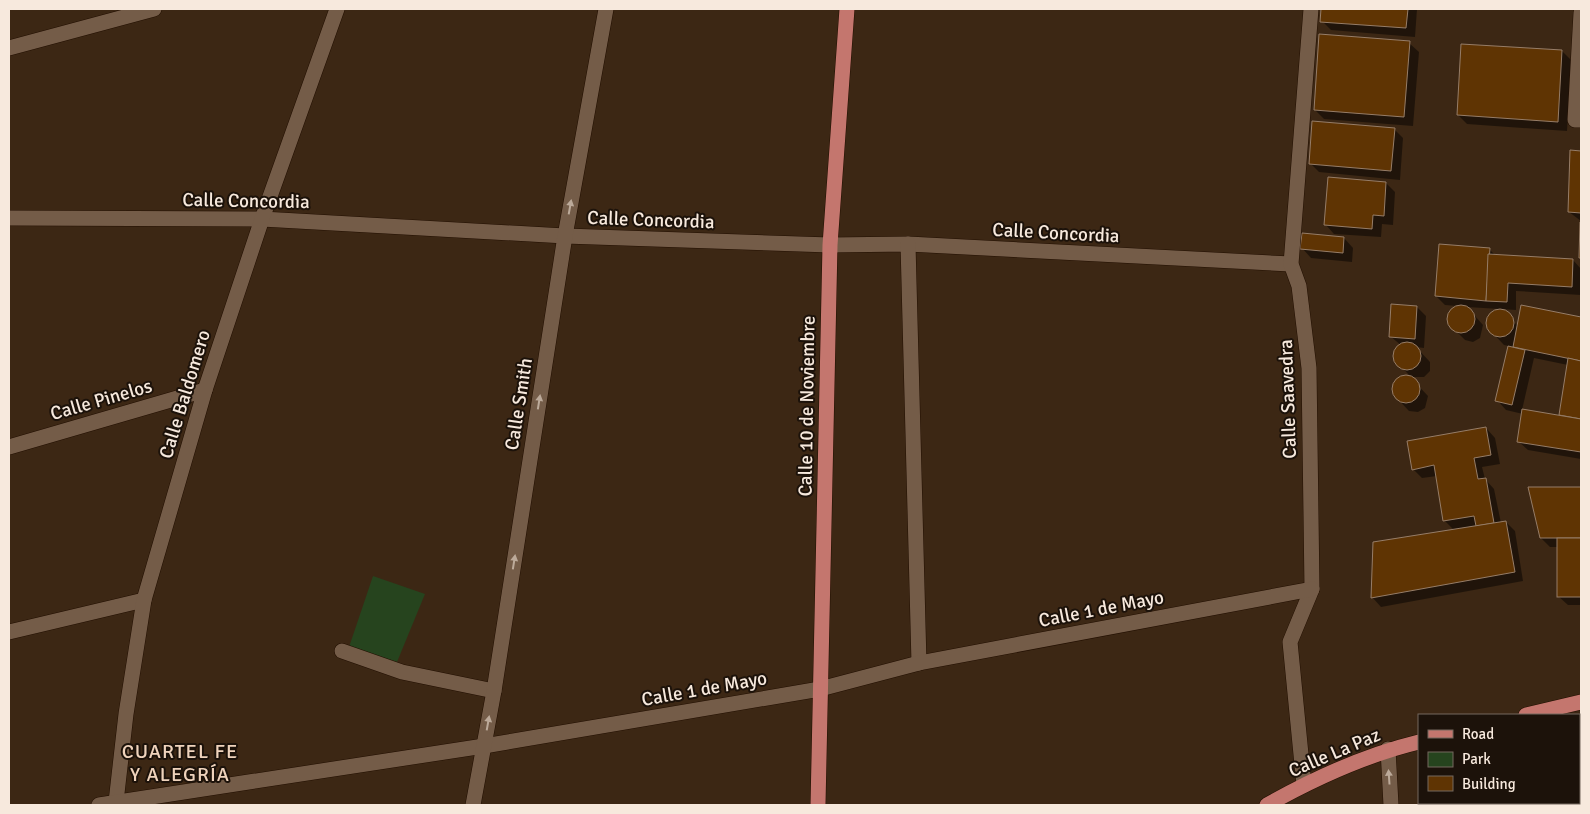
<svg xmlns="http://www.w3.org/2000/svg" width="1590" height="814" viewBox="0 0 1590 814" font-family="Signika,sans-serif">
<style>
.green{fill:#26441e}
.shadow{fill:#0007;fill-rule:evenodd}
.building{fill:#5f3403;stroke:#967d68}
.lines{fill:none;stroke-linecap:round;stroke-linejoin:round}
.minor-casing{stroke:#220f00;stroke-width:16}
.major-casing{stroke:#220f00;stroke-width:16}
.minor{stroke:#745c48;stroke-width:15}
.major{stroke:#c4766e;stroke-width:15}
.oneway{fill:#bcaa9a}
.labels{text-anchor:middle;stroke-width:4;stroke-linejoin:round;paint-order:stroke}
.street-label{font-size:19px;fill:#f7e9dd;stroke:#1c120a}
.neighbourhood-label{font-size:20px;letter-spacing:1px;fill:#efd3bc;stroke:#1c120a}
</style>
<rect width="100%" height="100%" fill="#3c2714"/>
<path class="green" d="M373,576L425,594L397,662L349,647Z"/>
<g class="shadow">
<path d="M1322,9H1417L1415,37L1331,30L1322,21Z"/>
<path d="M1409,43L1419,52L1413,126L1324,119L1315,110Z"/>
<path d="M1562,51L1571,60L1567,131L1467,124L1458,115Z"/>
<path d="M1394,129L1403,138L1400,180L1319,172L1310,163Z"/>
<path d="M1572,151L1581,152V221L1569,212Z"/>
<path d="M1386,183L1395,192L1393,225L1382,224L1381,237L1334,234L1325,224Z"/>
<path d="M1344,238L1353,248L1352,262L1311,258L1302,248Z"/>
<path d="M1489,249L1496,256L1573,260L1581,269V295L1516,291V310L1467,307L1483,325L1480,338L1473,342L1465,340L1449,324L1448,316L1457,306L1445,305L1436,296Z"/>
<path d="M1522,306L1581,318V459L1528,450L1518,441L1523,414L1506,410L1497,400L1509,346L1504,345L1489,329V317L1502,310L1518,326ZM1534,358L1568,365L1560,416L1522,410Z"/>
<path d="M1417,307L1426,316L1424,348L1416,347L1430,362V371L1424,377H1410L1428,396L1425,408L1418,412L1409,411L1394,395L1395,382L1401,377H1411L1396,361L1395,353L1402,346L1390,336Z"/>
<path d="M1486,428L1495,438L1500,464L1482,467L1485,479L1494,489L1501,523L1506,522L1515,531L1523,581L1381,607L1372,597L1454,530L1445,521L1437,476L1422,478L1413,469Z"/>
<path d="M1530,488H1581V605H1568L1558,596V547H1550L1541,538Z"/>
</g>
<g class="building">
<path d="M1321,9H1408L1406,28L1320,22Z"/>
<path d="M1319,34L1410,41L1404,117L1314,110Z"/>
<path d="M1461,44L1562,50L1558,122L1457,115Z"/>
<path d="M1312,121L1395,128L1391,171L1309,164Z"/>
<path d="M1570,150L1581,151V213L1568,212Z"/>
<path d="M1328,177L1386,182L1384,216L1373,215L1372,229L1324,225Z"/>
<path d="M1580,222H1581V258H1579Z"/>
<path d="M1302,233L1344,237L1343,253L1300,249Z"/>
<path d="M1439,244L1490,248L1486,301L1435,296Z"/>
<path d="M1488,254L1573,259L1572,287L1508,283L1507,302L1486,301Z"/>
<path d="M1391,304L1417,306L1415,339L1389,337Z"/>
<circle cx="1461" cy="319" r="14"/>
<path d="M1521,305L1581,317V361L1513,347Z"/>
<circle cx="1500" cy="323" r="14"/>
<circle cx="1407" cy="356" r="14"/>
<path d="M1508,346L1525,350L1512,405L1495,401Z"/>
<path d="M1568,358L1581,361V419L1559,415Z"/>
<circle cx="1406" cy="389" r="14"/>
<path d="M1522,409L1581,419V452L1517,442Z"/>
<path d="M1486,427L1491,455L1474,458L1478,479L1486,478L1494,523L1476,526L1474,516L1443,521L1434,465L1412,470L1407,441Z"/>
<path d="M1528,487H1581V538H1540Z"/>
<path d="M1506,521L1515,572L1371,598L1373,542Z"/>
<rect x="1557" y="538" width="24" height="59"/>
</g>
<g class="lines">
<defs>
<g id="minor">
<path d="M1581,13L1575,120H1581"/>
<path d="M9,48L154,9"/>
<path d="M9,218L262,219L565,236L830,245L908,244L1291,264"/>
<path d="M908,244L919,663"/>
<path d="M9,447L205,390"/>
<path d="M9,632L144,600"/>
<path d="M342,651L402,672L494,691"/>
<path d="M1388,749L1391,805"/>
<path d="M1304,785L1290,642L1312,589L1309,368L1299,286L1291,264L1311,9"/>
<path d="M1579,794L1580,805"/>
<path d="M116,802L126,714L144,600L205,390L262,219L337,9"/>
<path d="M99,805L484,746L820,689L919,663L1312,589"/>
<path d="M473,805L494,691L565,236L606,9"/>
</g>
<g id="major">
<path d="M1526,715L1581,702"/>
<path d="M818,805L830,245L847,9"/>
<path d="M1267,805C1315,778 1365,755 1419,742"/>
</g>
</defs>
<use href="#minor" class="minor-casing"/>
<use href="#major" class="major-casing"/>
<use href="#minor" class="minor"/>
<use href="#major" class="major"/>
</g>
<defs><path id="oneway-solid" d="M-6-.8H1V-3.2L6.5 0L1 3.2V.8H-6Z" transform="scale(1.25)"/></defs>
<g class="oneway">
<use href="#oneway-solid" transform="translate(570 207) rotate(-80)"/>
<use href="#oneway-solid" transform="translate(539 402) rotate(-81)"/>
<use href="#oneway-solid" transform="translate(514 562) rotate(-81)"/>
<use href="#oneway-solid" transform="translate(488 723) rotate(-80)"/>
<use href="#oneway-solid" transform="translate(1389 777) rotate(-94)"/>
</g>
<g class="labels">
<g class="street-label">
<text transform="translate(246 200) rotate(1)" y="7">Calle Concordia</text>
<text transform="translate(651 219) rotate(2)" y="7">Calle Concordia</text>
<text transform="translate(1056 232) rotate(3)" y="7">Calle Concordia</text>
<text transform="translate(184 394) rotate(-73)" y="7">Calle Baldomero</text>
<text transform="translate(101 399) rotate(-16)" y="7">Calle Pinelos</text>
<text transform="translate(1287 399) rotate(-92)" y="7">Calle Saavedra</text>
<text transform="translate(518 404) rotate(-81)" y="7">Calle Smith</text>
<text transform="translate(806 406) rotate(-89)" y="7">Calle 10 de Noviembre</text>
<text transform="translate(1101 608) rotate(-11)" y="7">Calle 1 de Mayo</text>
<text transform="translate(704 688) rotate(-10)" y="7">Calle 1 de Mayo</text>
<text transform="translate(1334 752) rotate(-23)" y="7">Calle La Paz</text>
</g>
<g class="neighbourhood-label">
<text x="180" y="758">CUARTEL FE<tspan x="180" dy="23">Y ALEGRÍA</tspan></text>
</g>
</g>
<rect width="1590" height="814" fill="none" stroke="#f7e9dd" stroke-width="20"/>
<rect x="1418" y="714" width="162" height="90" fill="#1c120a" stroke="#74685e"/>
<rect x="1428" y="730" width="25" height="8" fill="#c4766e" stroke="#74685e"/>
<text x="1462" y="739" font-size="15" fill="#f7e9dd">Road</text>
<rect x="1428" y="752" width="25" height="15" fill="#26441e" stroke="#74685e"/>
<text x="1462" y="764" font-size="15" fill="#f7e9dd">Park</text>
<rect x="1428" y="776" width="25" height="15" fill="#5f3403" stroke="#74685e"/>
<text x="1462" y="789" font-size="15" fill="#f7e9dd">Building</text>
</svg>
